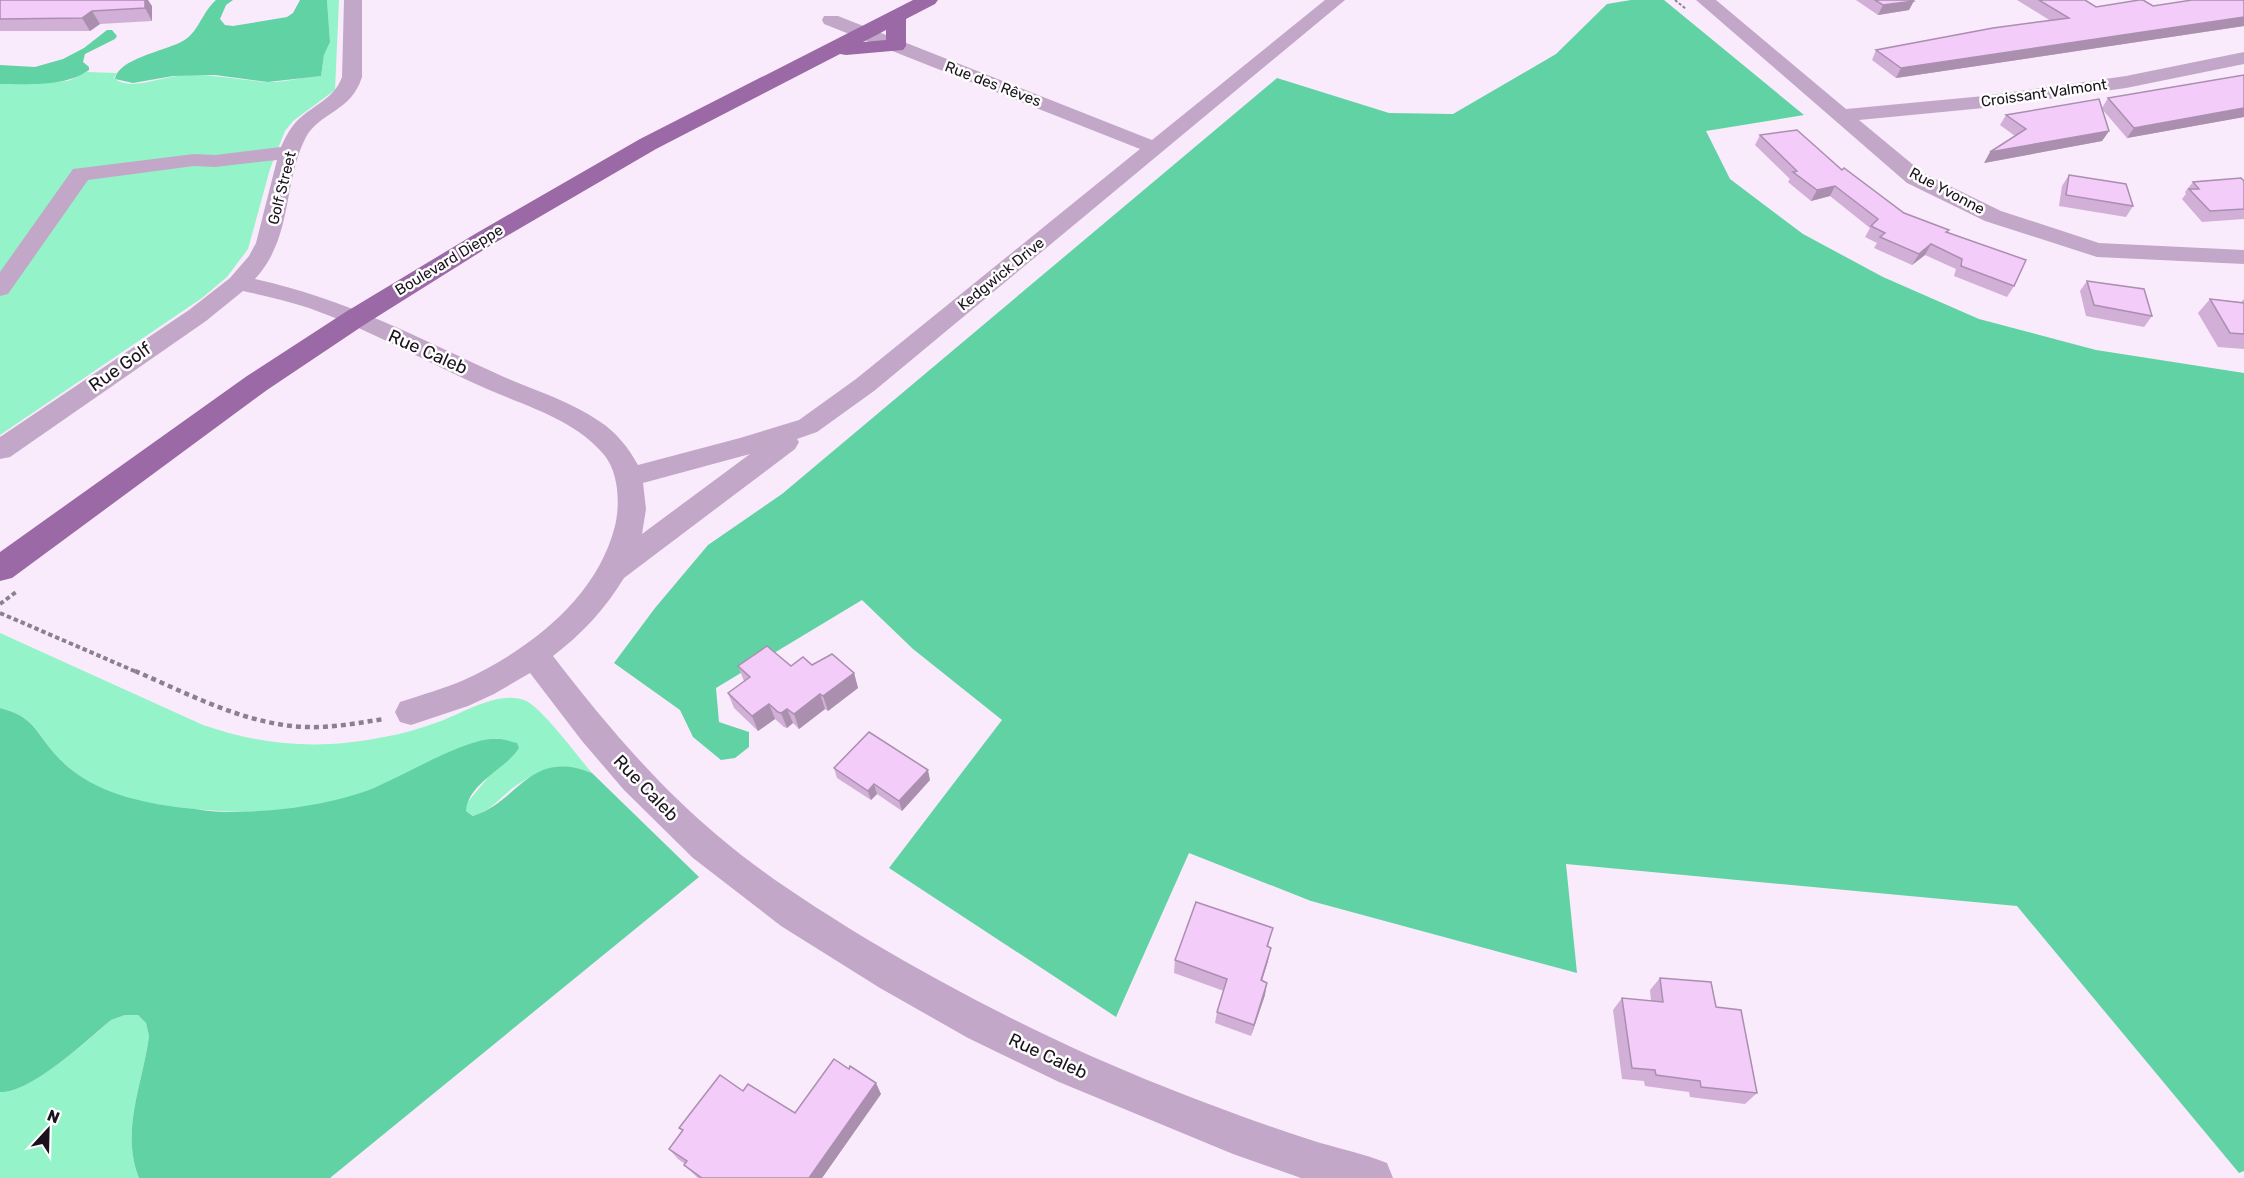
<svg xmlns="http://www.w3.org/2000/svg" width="2244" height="1178" viewBox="0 0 2244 1178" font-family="Rubik,sans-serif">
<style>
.green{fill:#94f3c9}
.forest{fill:#61d2a4}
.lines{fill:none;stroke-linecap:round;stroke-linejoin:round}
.path-far2{stroke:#8b808d;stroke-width:2;stroke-dasharray:3 2;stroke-linecap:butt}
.path-far1{stroke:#8b808d;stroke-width:4;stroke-dasharray:4.5 3;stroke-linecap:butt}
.path{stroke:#8b808d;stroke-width:4.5;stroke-dasharray:5 4;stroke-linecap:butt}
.minor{fill:#c3a7c9;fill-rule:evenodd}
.major{fill:#9b69a5;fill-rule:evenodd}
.wall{fill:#d1afd7}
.shaded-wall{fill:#aa8faf}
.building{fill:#f3ccfa;stroke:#aa8faf;stroke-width:1.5}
.labels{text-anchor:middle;stroke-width:5;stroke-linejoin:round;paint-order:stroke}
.far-street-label{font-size:15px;fill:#1a121c;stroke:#fdfdfd}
.street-label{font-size:18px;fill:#1a121c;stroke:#fdfdfd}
</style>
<rect width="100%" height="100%" fill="#f9ebfb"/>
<g class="green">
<path d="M327,0H339L335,90L293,121L285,131L270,169L248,249L227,277L202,298L0,435V84L68,81L87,72L117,73L114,78C128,91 160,78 177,76C207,73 235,79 265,82C283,83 302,77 321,76L324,55L330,42Z"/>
<path d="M0,633L203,725C264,746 320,750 384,737C403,734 422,728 441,721C465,712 498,691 524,700C540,705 579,758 592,773C567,763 542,769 520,783C502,794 494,809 474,816L466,811V804L491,774L498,738C449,747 409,775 364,792C301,816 227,815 162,805C150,803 137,802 126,799C99,789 73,775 54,753C34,730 34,717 0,708Z"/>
<path d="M125,1015H138L146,1023L149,1036C143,1083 120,1131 139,1178H0V1092C29,1094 88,1040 111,1020Z"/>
</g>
<g class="forest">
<path d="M216,0H233L226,5L220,19L225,25L233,26L287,17L293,13L300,0H327L330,42L324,55L321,76L268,82L215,75L173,76L133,83L115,79C118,59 164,51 181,42C199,33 201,13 216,0Z"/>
<path d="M1631,0H1664L1804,115L1706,131L1730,179L1803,234L1883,277L1979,319L2096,350L2244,373V1171L2239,1173L2017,906L1566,864L1577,973L1311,901L1189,853L1116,1017L889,868L1002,720L913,649L862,600L716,688L719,722L749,732V747L735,758L721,760L693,737L680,710L614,663L655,608L708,545L782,494L1277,78L1389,113L1453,114L1556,54L1607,4Z"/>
<path d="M107,30H112L117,36L115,39L85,54L83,62L89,67V70C66,87 28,84 0,84V65L35,67L63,59L84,48Z"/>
<path d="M0,708C34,717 34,730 54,753C88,792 136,802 185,808C198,809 212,812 225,812C271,812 317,807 360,793C396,782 465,736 499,739C505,739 511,742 517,743L519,748C506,769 468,783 466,811L473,816C519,802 529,748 592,773L699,877L330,1178H139C120,1131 143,1083 149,1036L146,1023L138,1015H125L111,1020C87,1040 30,1094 0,1092Z"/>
</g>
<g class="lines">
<path class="path-far2" d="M1675,0L1686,9"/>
<g class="path-far1">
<path d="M0,604L16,592"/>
<path d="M0,613L139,673"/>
</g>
<path class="path" d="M135,671C189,694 246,725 306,727C332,728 358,723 384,719"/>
<g class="minor">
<path d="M344,0H362V77C351,112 320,112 306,137C282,184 294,236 255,279C347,299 420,339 504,377C536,391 570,401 599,421C616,432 628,447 638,465L740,438L799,420L856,379L1140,149L824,24L822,20L824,16H838L1152,140L1325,0H1345L874,391L817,432L797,439L799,442L795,449L624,578C605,609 582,634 553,656C603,721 656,784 718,836C765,876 818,909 870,941C965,997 1063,1047 1165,1087C1213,1106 1261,1124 1311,1140C1336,1148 1362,1153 1387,1163L1393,1178H1301L1233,1154L1059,1082L968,1038L880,988L781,926L693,858L624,790L582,741L530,673L494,694L468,706L411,725L400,722L395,712L400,702C421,695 443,689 464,680C529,650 597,598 615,526C620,505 619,474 605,456C576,420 528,407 487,389C428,363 371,330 309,308C288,301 266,296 243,291L206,321L10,457L0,459V437L189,310L230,278L249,256L256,243L277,160L215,167L194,166L88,180L8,294L0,296V272L73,169L194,154L215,155L281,147C285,138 289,130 296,122C312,105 334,100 342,77ZM750,454L642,534L646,509L643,483Z"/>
<path d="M1696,0H1716L1846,109L1984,96L2126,76L2244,52V64L2126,88L1984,108L1859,120L1923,173L2001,211L2099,243L2244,250V264L2097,257L1985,221L1907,183Z"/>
</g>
<path class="major" d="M913,0H938L935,4L906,19V46L903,50L846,55L840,54L656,149L493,244L364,325L267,390L12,578L0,581V552L247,376L344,313L475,234L640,139ZM886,30V40L863,42Z"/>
</g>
<g class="wall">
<path d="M0,0L152,6V21L100,24L90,31H0Z"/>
<path d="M1856,0H1913L1909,10L1878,15Z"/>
<path d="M2017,0H2085L2096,7L2153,6L2244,0V26L1896,78L1872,60L1876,50L2051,21Z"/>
<path d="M2244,75V117L2127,138L2102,109L2109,131L2102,141L1984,163L2015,136L2000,125L2006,115L2102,108L2108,98Z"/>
<path d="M1760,135L1842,170L1904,213L1949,230L1947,233L2014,286L2007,297L1954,276L1956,269L1925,255L1912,265L1874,248L1877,243L1865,237L1870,228L1830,196L1811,201L1788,182L1790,179L1755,145Z"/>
<path d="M2069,175L2133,206L2126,217L2059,206L2062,186Z"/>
<path d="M2244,181V219L2202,222L2182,199L2186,194L2185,192L2193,182Z"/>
<path d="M2087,281L2152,316L2144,327L2086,316L2080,291Z"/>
<path d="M2210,299L2241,302L2244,299V349L2218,347L2198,313Z"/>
<path d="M812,665L854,673L858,688L828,711L825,709L799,729L793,723L787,728L784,727L775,719L758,731L734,708L728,693L744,681L738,666Z"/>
<path d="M834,768L930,780L902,811L877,794L871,800L837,778Z"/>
<path d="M1273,928L1268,947V961L1262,981L1265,995L1251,1036L1215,1023L1217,1012L1224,991L1174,973L1175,960Z"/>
<path d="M1660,978L1716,1007L1757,1093L1745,1104L1690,1097L1689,1092L1645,1086L1644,1081L1622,1079L1613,1010L1622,998L1651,1001L1650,990Z"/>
<path d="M743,1091L795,1113L881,1094L822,1178H698L684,1165L685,1164L678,1159L669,1149L683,1131L679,1128Z"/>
</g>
<g class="shaded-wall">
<path d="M145,0H148L152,6V21L145,8Z"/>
<path d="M1914,1L1909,10L1878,15L1883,5Z"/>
<path d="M92,11L100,24L90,31L82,18Z"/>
<path d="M2244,17V26L1896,78L1901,68Z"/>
<path d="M2244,108V117L2127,138L2134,128Z"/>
<path d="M2109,131L2102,141L1984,163L1990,152Z"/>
<path d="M1835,186L1830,196L1811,201L1817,190Z"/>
<path d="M1931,244L1925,255L1912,265L1919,254Z"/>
<path d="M854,673L858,688L828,711L823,696Z"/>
<path d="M820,694L825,709L799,729L794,714Z"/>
<path d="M769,704L775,719L758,731L752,716Z"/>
<path d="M787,709L793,723L787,728L781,713Z"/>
<path d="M928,770L930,780L902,811L899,801Z"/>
<path d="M874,784L877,794L871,800L868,791Z"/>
<path d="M1271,948L1268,961L1258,993L1261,980Z"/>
<path d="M1267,983L1265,995L1251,1036L1254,1025Z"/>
<path d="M876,1083L881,1094L822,1178H809Z"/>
</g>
<g class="building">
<path d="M0,0H145V8L92,11L82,18L0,19Z"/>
<path d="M1875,0H1913L1914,1L1883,5Z"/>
<path d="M2039,0H2085L2096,7L2139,0H2143L2153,6L2192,0H2244V17L1901,68L1876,50L1993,28L2069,18Z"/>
<path d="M2244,75V108L2134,128L2108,98Z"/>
<path d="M2099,99L2109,131L1990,152L2026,129L2006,115Z"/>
<path d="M1797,130L1842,170L1844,168L1904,213L1949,230L1946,232L2026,260L2014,286L1961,266L1962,259L1931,244L1919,254L1880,237L1885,233L1871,226L1878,219L1835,186L1817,190L1793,172L1797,171L1760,135Z"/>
<path d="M2069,175L2126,184L2133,206L2066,195Z"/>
<path d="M2241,178L2244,181V209L2210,211L2189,189H2199L2193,182Z"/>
<path d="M2087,281L2144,289L2152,316L2094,305Z"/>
<path d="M2210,299L2244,303V334L2230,333Z"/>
<path d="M767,646L791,666L803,657L812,665L832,654L854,673L823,696L820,694L794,714L787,709L781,713L778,712L769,704L752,716L728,693L750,677L738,666Z"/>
<path d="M869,732L928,770L899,801L874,784L868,791L834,768Z"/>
<path d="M1196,902L1273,928L1267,946L1271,948L1261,980L1267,983L1254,1025L1217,1012L1227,979L1175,960Z"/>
<path d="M1660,978L1711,982L1716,1007L1741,1010L1757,1093L1701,1087L1700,1081L1656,1075L1655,1070L1632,1068L1622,998L1663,1002Z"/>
<path d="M834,1059L849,1069L850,1066L876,1083L809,1178H702L684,1165L687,1161L669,1149L683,1130L679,1128L720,1075L743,1091L748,1084L795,1113Z"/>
</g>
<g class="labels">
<g class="far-street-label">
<text transform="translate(993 84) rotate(21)" y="5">Rue des Rêves</text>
<text transform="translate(2044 93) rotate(-8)" y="5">Croissant Valmont</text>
<text transform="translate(282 188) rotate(-76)" y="5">Golf Street</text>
<text transform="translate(1947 191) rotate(28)" y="5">Rue Yvonne</text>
<text transform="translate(449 260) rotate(-31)" y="5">Boulevard Dieppe</text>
<text transform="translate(1001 274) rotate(-39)" y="5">Kedgwick Drive</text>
</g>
<g class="street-label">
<text transform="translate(428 352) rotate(24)" y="6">Rue Caleb</text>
<text transform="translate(120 367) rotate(-35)" y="6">Rue Golf</text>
<text transform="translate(646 788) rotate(46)" y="6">Rue Caleb</text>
<text transform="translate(1048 1056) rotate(25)" y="6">Rue Caleb</text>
</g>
</g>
<g transform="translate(48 1130) rotate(22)" stroke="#fdfdfd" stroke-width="4.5" paint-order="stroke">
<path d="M0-4.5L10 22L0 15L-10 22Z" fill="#1a121c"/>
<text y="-9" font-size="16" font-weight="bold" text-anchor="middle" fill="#1a121c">N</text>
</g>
</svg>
